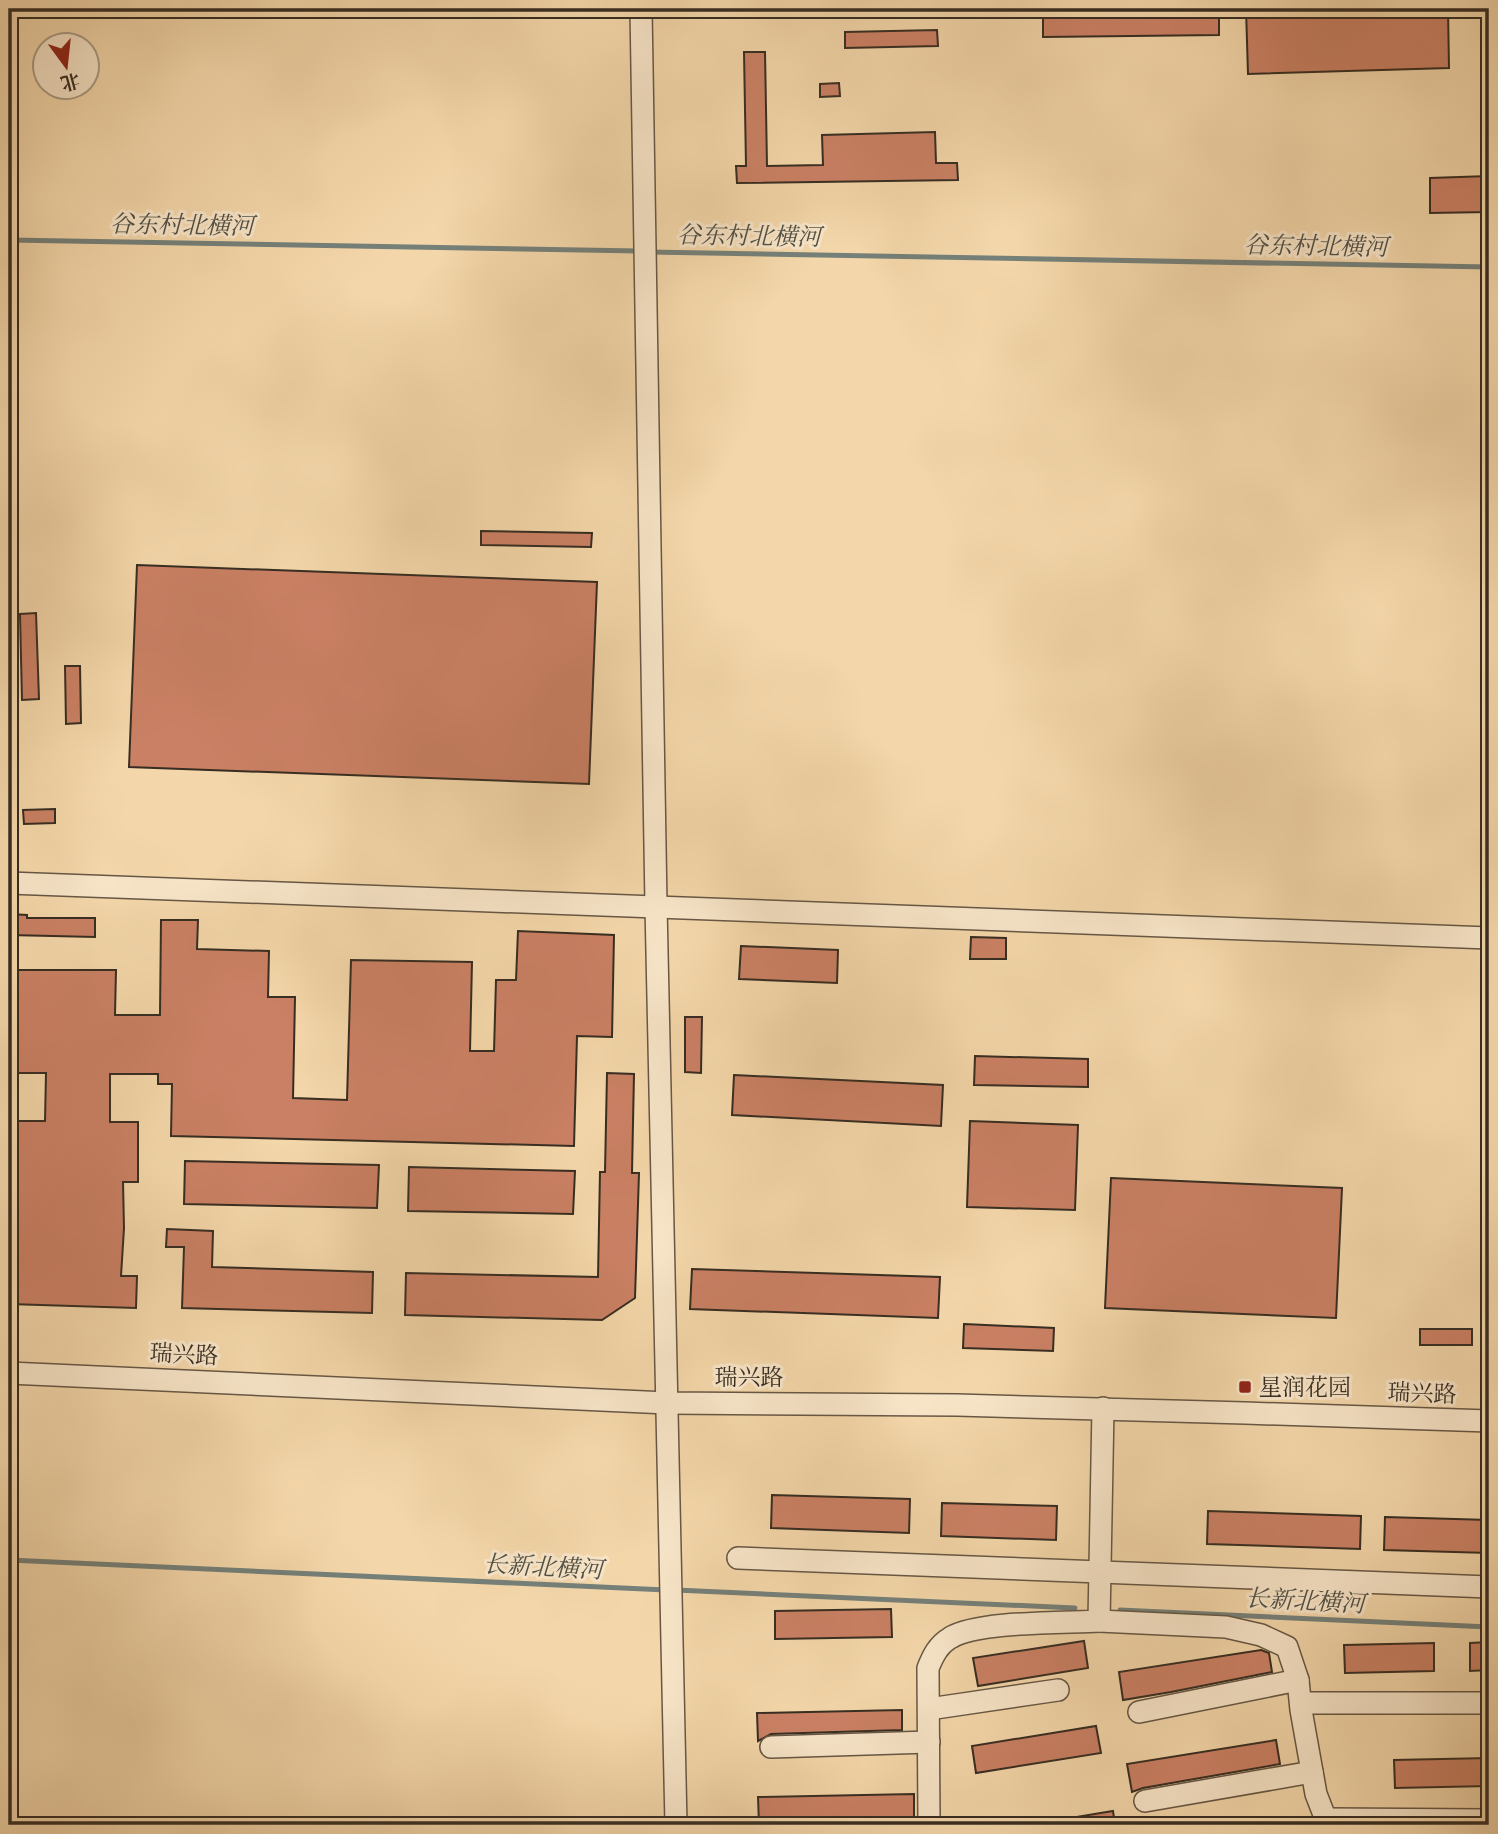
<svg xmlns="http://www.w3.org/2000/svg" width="1498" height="1834" viewBox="0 0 1498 1834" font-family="Cardo,'Noto Serif SC',serif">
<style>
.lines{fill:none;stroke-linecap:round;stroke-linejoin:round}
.stream{stroke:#758079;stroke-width:5}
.building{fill:#ca8064;stroke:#372d22;stroke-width:2}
.minor-casing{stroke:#665744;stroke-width:24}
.minor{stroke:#f7e4c7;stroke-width:21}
.poi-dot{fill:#8f2418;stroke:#f7e4c7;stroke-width:2.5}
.labels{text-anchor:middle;stroke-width:6;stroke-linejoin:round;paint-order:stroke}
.street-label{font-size:23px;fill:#372d22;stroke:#f7e4c7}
.poi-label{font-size:23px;fill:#372d22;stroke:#f7e4c7;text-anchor:start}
.water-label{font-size:24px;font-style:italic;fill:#515046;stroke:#f7e4c7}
</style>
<rect width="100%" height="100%" fill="#f3d6a9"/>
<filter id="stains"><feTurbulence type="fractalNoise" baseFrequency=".00286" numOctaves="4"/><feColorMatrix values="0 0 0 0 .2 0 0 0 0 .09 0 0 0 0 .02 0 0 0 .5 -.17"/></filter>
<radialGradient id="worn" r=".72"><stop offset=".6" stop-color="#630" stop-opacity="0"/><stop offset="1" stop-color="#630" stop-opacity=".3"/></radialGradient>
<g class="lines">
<g class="stream">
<path d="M9,240L639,251"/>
<path d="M649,252L1489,267"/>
<path d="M9,1560L666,1590"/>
<path d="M676,1590L1075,1608"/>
<path d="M1120,1610L1489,1627"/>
</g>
</g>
<g class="building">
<path d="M1043,9H1219V35L1043,37Z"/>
<path d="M1246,9H1448L1449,68L1248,74Z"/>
<path d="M937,30L938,46L845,48V32Z"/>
<path d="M744,52H765L767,166L823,165L822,135L935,132L936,163H957L958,180L737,183L736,166H746Z"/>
<path d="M839,83L840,96L820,97V84Z"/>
<path d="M1489,176V212L1430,213V178Z"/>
<path d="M481,531L592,533L591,547L481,545Z"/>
<path d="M137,565L597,582L589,784L129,767Z"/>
<path d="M36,613L39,699L22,700L20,614Z"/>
<path d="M65,666H80L81,723L66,724Z"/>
<path d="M55,809V823L24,824L23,810Z"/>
<path d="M9,914L27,915V918H95V937L9,935Z"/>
<path d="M161,920H198L197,949L269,951L268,997H295L293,1098L347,1100L351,960L472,962L470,1051H494L496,980H516L518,931L614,935L612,1037L577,1036L574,1146L171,1136L172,1084H158V1074H110V1122H138V1182H123L124,1228L121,1276H137L136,1308L9,1304V1121H45L46,1073H9V970H116L115,1015H160Z"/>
<path d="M971,937L1006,938V959H970Z"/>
<path d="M741,946L838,950L837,983L739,979Z"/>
<path d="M685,1017H702L701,1073L685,1072Z"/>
<path d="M975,1056L1088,1059V1087L974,1085Z"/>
<path d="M607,1073L634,1074L632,1173H639L635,1298L602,1320L405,1315L406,1273L598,1277L600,1172H605Z"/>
<path d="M734,1075L943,1085L941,1126L732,1115Z"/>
<path d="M970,1121L1078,1125L1075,1210L967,1207Z"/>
<path d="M185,1161L379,1165L377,1208L184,1204Z"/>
<path d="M409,1167L575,1171L573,1214L408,1211Z"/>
<path d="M1111,1178L1342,1188L1336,1318L1105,1308Z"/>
<path d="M167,1229L213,1231L212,1267L373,1272L372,1313L182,1308L184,1247H166Z"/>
<path d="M692,1269L940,1277L938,1318L690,1309Z"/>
<path d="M964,1324L1054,1328L1053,1351L963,1348Z"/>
<rect x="1420" y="1329" width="52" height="16"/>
<path d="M772,1495L910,1499L909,1533L771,1528Z"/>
<path d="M942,1503L1057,1506L1056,1540L941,1536Z"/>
<path d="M1208,1511L1361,1516L1360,1549L1207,1544Z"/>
<path d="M1385,1517L1489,1520V1553L1384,1550Z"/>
<path d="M891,1609L892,1637L775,1639V1611Z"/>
<path d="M1084,1641L1088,1668L978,1686L973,1658Z"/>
<path d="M1489,1642V1670L1470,1671V1643Z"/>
<path d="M1434,1643V1671L1345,1673L1344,1645Z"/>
<path d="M1261,1650L1269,1653L1272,1672L1171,1692L1123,1700L1119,1672Z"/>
<path d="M902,1710V1730L771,1734L758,1741L757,1713Z"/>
<path d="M1096,1726L1101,1753L976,1773L972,1746Z"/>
<path d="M1276,1740L1280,1764L1143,1788L1132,1792L1127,1764Z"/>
<path d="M1489,1758V1786L1395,1788L1394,1760Z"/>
<path d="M914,1794V1822L759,1825L758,1797Z"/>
<path d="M1113,1811L1115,1825H1071L1070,1818Z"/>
</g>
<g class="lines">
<defs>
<g id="minor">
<path d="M641,9L656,906L676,1825"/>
<path d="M9,883L1489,938"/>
<path d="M9,1373L667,1403L957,1405L1245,1413L1489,1421"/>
<path d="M738,1558L1489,1587"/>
<path d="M1099,1621L1226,1627L1261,1635L1287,1647L1298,1680L1301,1710L1316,1794L1328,1825"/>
<path d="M1301,1703H1489"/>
<path d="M929,1709L1058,1690"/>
<path d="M1139,1712L1298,1680"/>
<path d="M771,1747L929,1742"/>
<path d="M1145,1801L1312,1772"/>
<path d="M1326,1819L1489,1820"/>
<path d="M929,1825L928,1668C933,1656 938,1645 950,1638C977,1621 1064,1623 1099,1621L1103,1408"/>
</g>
</defs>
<use href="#minor" class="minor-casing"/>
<use href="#minor" class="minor"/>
</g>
<rect class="poi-dot" x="1238" y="1380" width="14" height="14" rx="3.5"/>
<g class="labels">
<g class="street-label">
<text transform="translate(184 1354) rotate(3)" y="8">瑞兴路</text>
<text x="749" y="1385">瑞兴路</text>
<text transform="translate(1422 1393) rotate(2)" y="8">瑞兴路</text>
</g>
<g class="poi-label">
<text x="1259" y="1395">星润花园</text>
</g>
<g class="water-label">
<text transform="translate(182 225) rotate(1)" y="8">谷东村北横河</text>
<text transform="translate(749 236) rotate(1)" y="8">谷东村北横河</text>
<text transform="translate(1316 246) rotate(1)" y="8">谷东村北横河</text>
<text transform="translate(543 1567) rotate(3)" y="8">长新北横河</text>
<text transform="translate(1305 1601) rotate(3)" y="8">长新北横河</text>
</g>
</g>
<rect width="1498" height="1834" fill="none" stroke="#f3d6a9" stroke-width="35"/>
<rect x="10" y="10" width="1477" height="1813" fill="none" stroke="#372d22" stroke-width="3.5"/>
<rect x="18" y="18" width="1463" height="1799" fill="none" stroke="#372d22" stroke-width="2"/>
<g transform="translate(66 66) rotate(165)"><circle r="33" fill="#f7e4c7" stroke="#aa9b85" stroke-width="2"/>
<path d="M0-5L12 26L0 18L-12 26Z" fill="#8f2418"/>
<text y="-10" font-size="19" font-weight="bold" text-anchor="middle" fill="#372d22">北</text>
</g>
<rect width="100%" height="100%" filter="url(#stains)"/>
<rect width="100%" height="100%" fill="url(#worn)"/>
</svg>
